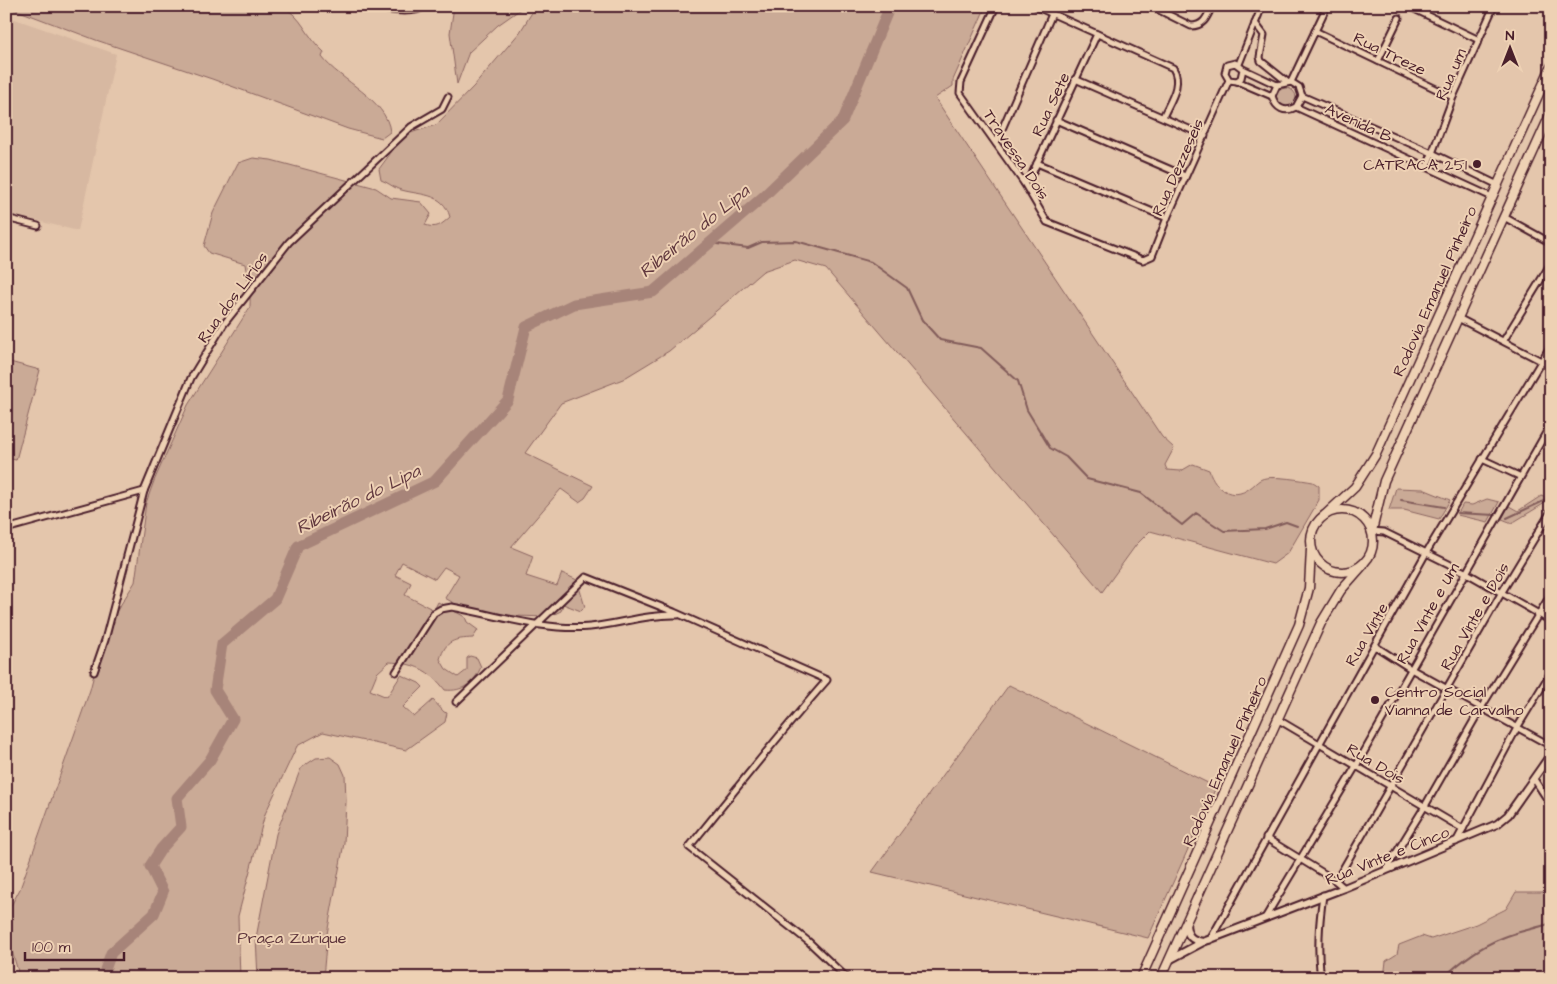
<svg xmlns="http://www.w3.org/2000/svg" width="1557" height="984" viewBox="0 0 1557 984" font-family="'Architects Daughter',sans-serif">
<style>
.built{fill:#d7b8a1}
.green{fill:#caaa96;stroke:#8a6460}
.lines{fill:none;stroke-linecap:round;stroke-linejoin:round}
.stream{stroke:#825c5a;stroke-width:2}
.river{stroke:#a78479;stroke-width:11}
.minor-casing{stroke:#4a1f2b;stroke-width:9}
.tertiary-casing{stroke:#4a1f2b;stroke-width:10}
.secondary-casing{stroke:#4a1f2b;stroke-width:11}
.minor{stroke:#eed1b4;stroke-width:5}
.tertiary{stroke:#eed1b4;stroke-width:6}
.secondary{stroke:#eed1b4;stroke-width:8}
.poi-dot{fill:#4a1f2b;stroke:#eed1b4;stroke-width:2}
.labels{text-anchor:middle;stroke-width:4;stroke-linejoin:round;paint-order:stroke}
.street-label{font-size:16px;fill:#4a1f2b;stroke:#eed1b4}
.poi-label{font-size:16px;fill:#4a1f2b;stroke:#eed1b4;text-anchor:end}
.park-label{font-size:16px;fill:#5d343b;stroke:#eed1b4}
.water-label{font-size:18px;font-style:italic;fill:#61383e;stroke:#eed1b4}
</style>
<rect width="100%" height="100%" fill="#e4c6ac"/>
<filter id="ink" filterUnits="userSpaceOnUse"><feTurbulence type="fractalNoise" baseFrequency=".02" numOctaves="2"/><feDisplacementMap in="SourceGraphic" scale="10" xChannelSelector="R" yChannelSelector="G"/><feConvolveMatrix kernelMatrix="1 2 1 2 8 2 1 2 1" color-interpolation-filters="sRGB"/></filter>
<g filter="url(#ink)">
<path class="built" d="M6,16L116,54L78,231L6,213Z"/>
<g class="green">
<path d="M6,6H281C303,16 306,37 324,52L322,57C340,81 387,99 390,132L382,138L348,129L212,79L96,40Z"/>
<path d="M454,6H525L498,25L469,52L457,84L450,33Z"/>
<path d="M536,6H986L953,80V86L935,98L1162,437L1174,448L1165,465L1167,470L1181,471L1193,464L1209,470C1215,488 1232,502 1250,488C1256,484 1258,479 1266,478C1275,476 1302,480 1313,482L1319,486V500L1288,553L1273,564L1150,531L1136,545L1102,592L826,269L795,260L763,271L669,351L623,379L561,403L525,453L593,486L585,498L579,502L561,489L511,547L533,556L526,576L557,586L562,573L577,580L585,607L581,611L563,604L561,611L548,617L515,616L464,609L445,598L459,575L444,567L435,579L402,562L395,575L411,583L405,595L434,610L438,602L465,617L467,622L478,630L473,638C454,639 446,640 440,659L446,669L458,677L467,670V658L470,656L477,658L481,667C474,683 463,692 445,690C430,670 414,663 389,662L377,673L370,690L387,697L401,675L419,683L423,687L403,707L414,717L433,700L444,712L447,713L445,722L406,750L323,732L297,746L265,814L238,916L240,978H20L6,931V915L20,889L90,690L106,628L135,582L146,503L154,481L188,405L250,307C251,293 247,278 245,264L209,253L204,246L213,213L238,163L253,158L271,160L376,188L391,198L421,202L431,214L425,225C437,229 441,225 450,217C443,191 419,196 398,189C393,187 387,182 381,180L379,169L404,135L436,125L474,86L520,32Z"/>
<circle cx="1286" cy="98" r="10"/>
<path d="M6,361L40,370L16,460L6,458Z"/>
<path d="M1396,488L1423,489L1450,500L1439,519L1404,510H1389Z"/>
<path d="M1541,496L1548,498L1545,503L1512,523L1502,519L1509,506L1518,511Z"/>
<path d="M1487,499L1499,502L1488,522L1457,515L1463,504L1472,505Z"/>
<path d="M1009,685L1216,787L1148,938L872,872Z"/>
<path d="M330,757L340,764L345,775L346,801L344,843L327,934L323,978H258L256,938L276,834L301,768L316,758Z"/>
<path d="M1516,892H1551V970L1538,971L1530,978H1384L1386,961L1397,954L1399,945L1422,936L1431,939L1476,924L1506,909Z"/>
</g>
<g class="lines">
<g class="stream">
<path d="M709,243L748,248L762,242L796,241L871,262L907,288L922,320L940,340L981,348L1018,381L1027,410L1050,448L1066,457L1087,479L1141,493L1182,525L1196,513L1224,531L1265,529L1286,522L1297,526"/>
<path d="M1401,500L1444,507"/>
<path d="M1457,513L1495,515"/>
<path d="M1507,518L1548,499"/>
<path d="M1443,978C1461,961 1479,947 1502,938C1518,931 1535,929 1551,923"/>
</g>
<path class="river" d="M102,978L111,953L154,914L163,892L150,866L161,849L181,827L177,798L210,760L233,719L215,690L222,644L275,599L298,546L435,481L508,400L526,327L574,304L653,292L763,197L843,120L890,6"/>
<defs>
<g id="minor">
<path d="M361,6C377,8 413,16 425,6"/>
<path d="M996,6L961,82L960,93L1024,183L1047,222L1143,260L1152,256L1167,218L1229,80"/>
<path d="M1035,6L1173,68C1183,84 1170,101 1163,117"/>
<path d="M1151,6L1191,26C1204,26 1207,17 1212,6"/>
<path d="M1408,6L1479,40"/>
<path d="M1255,23L1264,35L1260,57L1261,61L1286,81"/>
<path d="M1315,31L1453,97"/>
<path d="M1378,61L1399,18"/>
<path d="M1239,64L1262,6"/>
<path d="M1243,69L1241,78L1237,81L1229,80L1225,73L1227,65L1235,63L1243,69L1277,85"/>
<path d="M1075,79L1205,136"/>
<path d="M1237,81L1272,96"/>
<path d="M1291,82L1327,6"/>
<path d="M1302,96L1432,153L1498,185"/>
<path d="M1296,107L1302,96L1299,87L1291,82L1277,85L1272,96C1276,109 1285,113 1296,107L1492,197"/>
<path d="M1056,120L1185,176"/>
<path d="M996,143L1052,14"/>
<path d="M1037,163L1167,218"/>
<path d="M1427,167L1453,97L1494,6"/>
<path d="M1024,183L1031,176L1097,34"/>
<path d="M1504,217L1551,243"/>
<path d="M6,218L38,226"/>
<path d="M1458,318L1551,366"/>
<path d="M1504,340L1551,263"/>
<path d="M1482,459L1519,476"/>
<path d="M6,529L144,491"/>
<path d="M1372,531L1384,532L1465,572L1551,621"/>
<path d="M1375,646L1411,669L1551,746"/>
<path d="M94,672L105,640L144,491L191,378L224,324L289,242L411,127L442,109L448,97"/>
<path d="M396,672L434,613L441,609L452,607C496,615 544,631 590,627C619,624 647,614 678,615"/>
<path d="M456,702L586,577L674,612L827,680C779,734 735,791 689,847L809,942L847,978"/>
<path d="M1277,719L1463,829"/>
<path d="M1534,779L1551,805"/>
<path d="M1266,838L1336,881"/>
<path d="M1456,842L1517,728L1551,672"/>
<path d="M1385,871L1425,806L1481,708L1551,594"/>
<path d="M1344,888L1336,881L1502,592L1551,511"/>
<path d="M1265,918L1356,766L1551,424"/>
<path d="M1210,940L1426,553L1551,345"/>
<path d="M1321,978C1317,949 1319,924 1323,895"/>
</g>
<g id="tertiary">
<path d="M1186,924C1187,936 1191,940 1203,942"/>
<path d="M1169,960L1203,942L1344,888L1497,824L1508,815L1551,754"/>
</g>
<g id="secondary">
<circle cx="1342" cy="541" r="31"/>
<path d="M1325,515L1355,487L1376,454L1551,67"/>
<path d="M1372,531L1384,481L1551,113"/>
<path d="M1141,978L1299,625L1309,588L1311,549"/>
<path d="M1161,978L1321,623L1341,590L1363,565"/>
</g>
</defs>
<use href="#minor" class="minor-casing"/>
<use href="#tertiary" class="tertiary-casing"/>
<use href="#secondary" class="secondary-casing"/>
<use href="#minor" class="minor"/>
<use href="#tertiary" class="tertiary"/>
<use href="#secondary" class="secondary"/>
</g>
</g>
<g class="poi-dot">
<circle cx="1477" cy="164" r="5"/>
<circle cx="1375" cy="700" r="5"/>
</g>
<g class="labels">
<g class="street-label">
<text transform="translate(1390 53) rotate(26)" y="6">Rua Treze</text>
<text transform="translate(1450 74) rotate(-67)" y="6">Rua um</text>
<text transform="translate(1050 104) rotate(-65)" y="6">Rua Sete</text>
<text transform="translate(1359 122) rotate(25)" y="6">Avenida B</text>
<text transform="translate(1017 154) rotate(56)" y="6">Travessa Dois</text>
<text transform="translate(1177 167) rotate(-66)" y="6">Rua Dezzeseis</text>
<text transform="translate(1434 291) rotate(-66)" y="6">Rodovia Emanuel Pinheiro</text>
<text transform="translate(232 297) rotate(-54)" y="6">Rua dos Lírios</text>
<text transform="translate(1427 613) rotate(-61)" y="6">Rua Vinte e Um</text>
<text transform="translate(1474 616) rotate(-60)" y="6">Rua Vinte e Dois</text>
<text transform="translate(1366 634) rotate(-60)" y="6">Rua Vinte</text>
<text transform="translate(1224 761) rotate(-66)" y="6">Rodovia Emanuel Pinheiro</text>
<text transform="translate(1376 763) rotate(31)" y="6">Rua Dois</text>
<text transform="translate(1387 855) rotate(-22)" y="6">Rua Vinte e Cinco</text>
</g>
<g class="poi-label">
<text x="1467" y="170">CATRACA 251</text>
<text x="1385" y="697" text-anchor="start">Centro Social<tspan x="1385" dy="18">Vianna de Carvalho</tspan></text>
</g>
<g class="park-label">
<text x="292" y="943">Praça Zurique</text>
</g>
<g class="water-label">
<text transform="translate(694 231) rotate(-39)" y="6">Ribeirão do Lipa</text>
<text transform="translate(358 499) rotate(-26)" y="6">Ribeirão do Lipa</text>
</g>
</g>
<rect width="1557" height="984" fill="none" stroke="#eed1b4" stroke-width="25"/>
<rect x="12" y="12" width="1532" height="959" fill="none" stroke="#4a1f2b" stroke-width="2" filter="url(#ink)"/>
<g transform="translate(1510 48)" stroke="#eed1b4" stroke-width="4" paint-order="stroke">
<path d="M0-4L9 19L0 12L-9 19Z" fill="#4a1f2b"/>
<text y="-8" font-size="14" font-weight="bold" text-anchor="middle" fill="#4a1f2b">N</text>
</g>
<path d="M25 952v8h99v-8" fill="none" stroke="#4a1f2b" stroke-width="2.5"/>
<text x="32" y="952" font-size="15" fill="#4a1f2b" stroke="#eed1b4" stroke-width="4" paint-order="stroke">100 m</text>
</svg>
